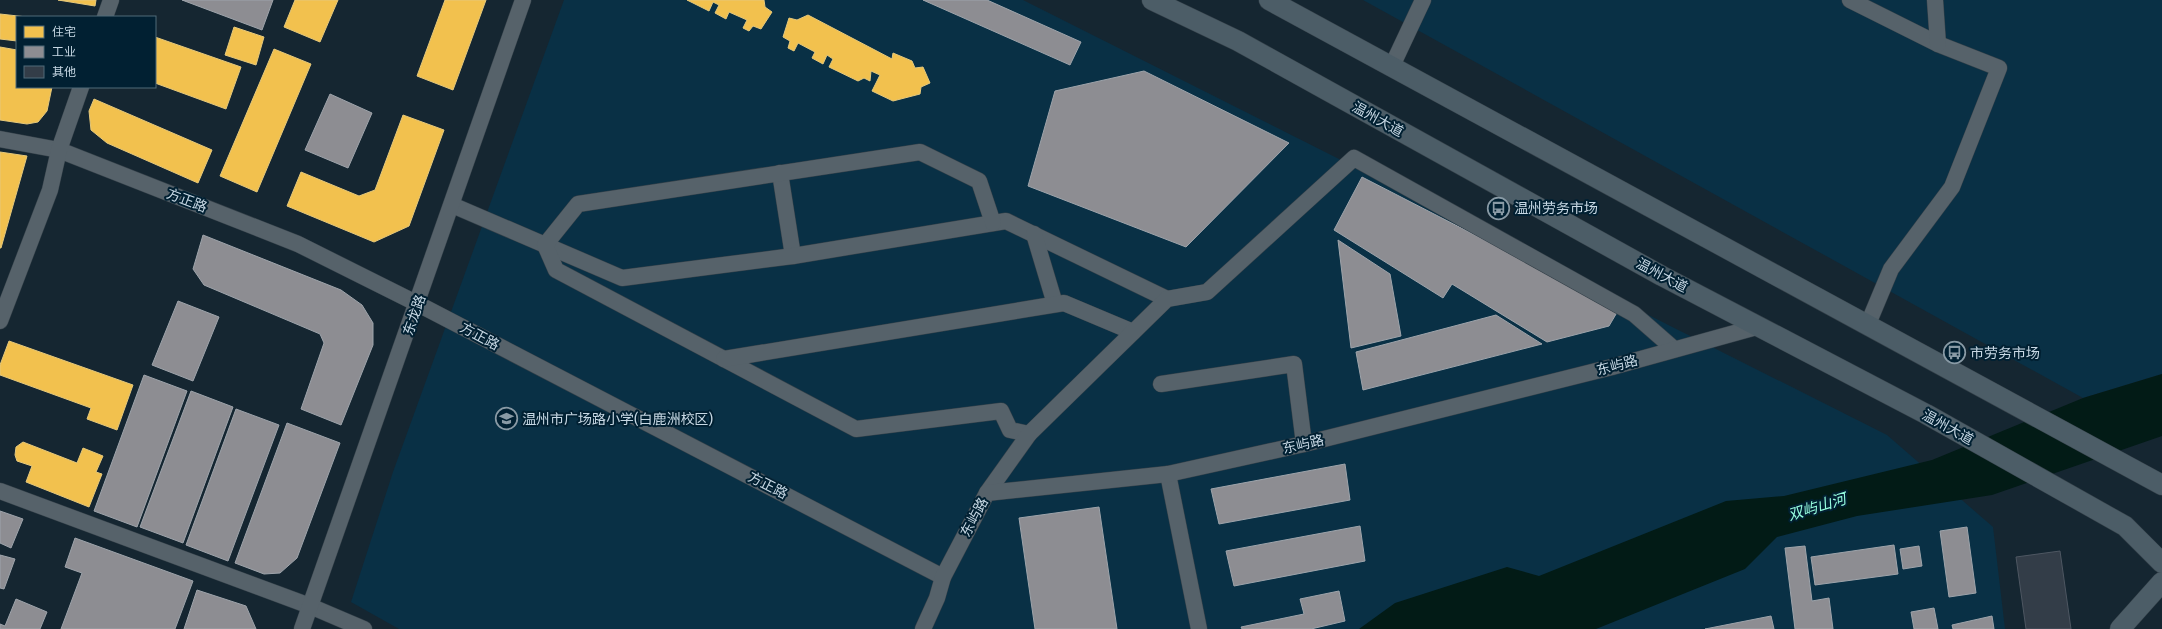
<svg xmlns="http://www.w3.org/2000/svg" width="2162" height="629" viewBox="0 0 2162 629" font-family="'Fira Sans','Noto Sans SC',sans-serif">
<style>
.built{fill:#093045}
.water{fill:#021b16}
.homes{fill:#f2c14e;stroke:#e5c87b}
.industry{fill:#8d8d92;stroke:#9ea4ab}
.building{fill:#333d48;stroke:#4e5762}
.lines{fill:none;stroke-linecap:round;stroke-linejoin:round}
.minor-casing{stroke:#344049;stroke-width:17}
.major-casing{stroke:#344049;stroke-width:21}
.minor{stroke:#56626a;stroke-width:16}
.major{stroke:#4c5d67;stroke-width:20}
.labels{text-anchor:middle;stroke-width:4;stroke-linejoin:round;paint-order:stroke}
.street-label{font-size:14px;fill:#c7d8e4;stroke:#012032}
.poi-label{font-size:14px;fill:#c7d8e4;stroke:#012032;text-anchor:start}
.water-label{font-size:15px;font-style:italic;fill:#96fcde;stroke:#012032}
</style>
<rect width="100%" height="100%" fill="#152631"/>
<g class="built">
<path d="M564,0H1023L1887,435L1993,527L2005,629H399L351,602L393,472Z"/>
<path d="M1363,0H2162V374L2083,398Z"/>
</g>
<path class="water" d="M2162,374V436L1992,495L1857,516L1777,537L1745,569L1596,629H1359L1395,603L1507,567L1539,576L1726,501L1784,496L1932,460L2083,398Z"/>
<g class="homes">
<path d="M58,0H96L95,6Z"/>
<path d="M295,0H338L320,42L284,27Z"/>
<path d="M445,0H486L453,90L417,76Z"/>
<path d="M687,0H764L765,7L772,12L761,29L753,26L749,31L743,28L747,20L729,12L726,19L715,13L719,5L713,2L709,11Z"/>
<path d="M0,14L27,17H17V41L0,39Z"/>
<path d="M808,15L892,59L893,53L912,61L915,68L923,67L930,83L921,87L920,94L893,101L872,91L880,75L871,71L870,81L864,78L858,81L829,67L833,59L827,55L823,64L812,58L815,52L798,43L794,51L788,48L790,41L783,37L789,18L797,20Z"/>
<path d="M234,27L264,37L256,65L225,55Z"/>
<path d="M155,37L241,67L226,109L155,83Z"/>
<path d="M0,47L17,50V87H52L47,111L38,122L27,124L0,120Z"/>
<path d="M274,49L311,64L257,192L220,176Z"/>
<path d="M94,99L212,150L198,183L107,143L91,130L89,111Z"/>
<path d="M403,115L444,130L409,226L374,242L287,206L301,172L359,196L375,190Z"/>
<path d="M0,152L27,156L1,248H0Z"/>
<path d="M9,341L133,385L117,430L87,419L91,408L0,375V365Z"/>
<path d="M23,442L77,463L83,448L103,456L96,472L102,474L89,507L26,482L32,466L17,461L15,455L16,447Z"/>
</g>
<g class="industry">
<path d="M182,0H273L262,30Z"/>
<path d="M923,0H987L1081,42L1070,65Z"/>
<path d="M1144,71L1289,143L1186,247L1028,186L1055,91Z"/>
<path d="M330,94L372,113L348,168L305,150Z"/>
<path d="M1362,177L1619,309L1609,326L1547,342L1452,284L1443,298L1334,230Z"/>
<path d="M203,235L341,290L362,305L373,323V345L341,425L301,409L324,343L320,334L204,285L193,269Z"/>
<path d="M1338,240L1390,274L1401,336L1351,348Z"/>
<path d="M178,301L219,317L193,381L152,365Z"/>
<path d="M1496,315L1542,344L1363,390L1356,352Z"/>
<path d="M144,375L187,391L137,527L94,511Z"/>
<path d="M191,391L233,407L183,543L140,527Z"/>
<path d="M236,409L279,425L228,561L186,545Z"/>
<path d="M287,423L340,443L297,558L280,573L264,574L235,563Z"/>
<path d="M1345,464L1350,500L1219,524L1211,489Z"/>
<path d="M1099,507L1117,629H1035L1019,518Z"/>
<path d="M0,511L23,519L11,548L0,543Z"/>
<path d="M1360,526L1365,561L1234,586L1226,551Z"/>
<path d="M1967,527L1976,593L1949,597L1940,531Z"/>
<path d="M75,538L193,581L175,629H61L82,573L65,567Z"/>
<path d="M1894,545L1898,574L1815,585L1811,557Z"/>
<path d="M1805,546L1812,601L1829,598L1833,629H1795L1785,548Z"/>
<path d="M1919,546L1922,566L1903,569L1900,549Z"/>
<path d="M0,555L15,559L4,589L0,588Z"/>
<path d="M197,590L246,606L256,629H184Z"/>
<path d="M1339,591L1345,621L1311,629H1242L1241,627L1304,614L1300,599Z"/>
<path d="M16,599L47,612L40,629H0V624L5,626Z"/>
<path d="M1934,608L1938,629H1914L1911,612Z"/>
<path d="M1771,616L1774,629H1705Z"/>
<path d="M1992,616L1994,629H1953L1952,625Z"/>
</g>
<path class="building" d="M2060,551L2071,629H2026L2016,557Z"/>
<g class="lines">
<defs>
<g id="minor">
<path d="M1850,0L1938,44L1999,68L1952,187L1891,269L1868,324"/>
<path d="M1935,0L1938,44"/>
<path d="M105,17L111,0"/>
<path d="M1392,66L1423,0"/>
<path d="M0,139L59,150L298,244L418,304L943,577"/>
<path d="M780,173L793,256"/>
<path d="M452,205L622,278L793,256L1006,221L1167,299"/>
<path d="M993,223L979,181L920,152L578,204L545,245L556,270L856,429L1001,411L1010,430L1029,434"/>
<path d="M1034,234L1055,304"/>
<path d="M0,321L50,190L59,150L81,87"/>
<path d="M724,359L1064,303L1133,332"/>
<path d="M1161,384L1294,364L1304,444"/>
<path d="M1168,474L1199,629"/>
<path d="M0,491L310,606L364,629"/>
<path d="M987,493L1029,434L1167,299L1207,292L1354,158L1634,314L1674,349"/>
<path d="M302,629L523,0"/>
<path d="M923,629L937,598L943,577L987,493L1168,474L1304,444L1612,367L1760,326"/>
</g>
<g id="major">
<path d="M1152,0L1238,41L1662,276L1926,414L2125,526L2162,563"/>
<path d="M1269,0L2162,485"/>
<path d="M2120,629L2162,582"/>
</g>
</defs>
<use href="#minor" class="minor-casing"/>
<use href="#major" class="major-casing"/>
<use href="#minor" class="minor"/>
<use href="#major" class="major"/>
</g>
<defs>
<symbol id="bus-ring" viewBox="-11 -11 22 22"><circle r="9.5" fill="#012032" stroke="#899aa5" stroke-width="1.5"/><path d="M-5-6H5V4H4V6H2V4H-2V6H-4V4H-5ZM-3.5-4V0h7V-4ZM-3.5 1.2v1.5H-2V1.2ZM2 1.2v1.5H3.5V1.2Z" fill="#899aa5"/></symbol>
<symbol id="school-ring" viewBox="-11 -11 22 22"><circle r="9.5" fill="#012032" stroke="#899aa5" stroke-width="1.5"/><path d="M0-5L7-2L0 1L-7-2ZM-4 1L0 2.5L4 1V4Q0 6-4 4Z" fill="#899aa5"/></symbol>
</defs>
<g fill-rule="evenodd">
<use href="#bus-ring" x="1486" y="196" width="25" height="25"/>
<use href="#bus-ring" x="1942" y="340" width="25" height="25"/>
<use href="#school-ring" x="494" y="406" width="25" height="25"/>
</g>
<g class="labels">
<g class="street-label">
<text transform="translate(1378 119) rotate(29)" y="5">温州大道</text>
<text transform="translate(187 200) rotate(21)" y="5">方正路</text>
<text transform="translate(1662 275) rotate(28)" y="5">温州大道</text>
<text transform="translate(414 315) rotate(-71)" y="5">东龙路</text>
<text transform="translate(480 336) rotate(28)" y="5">方正路</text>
<text transform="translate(1617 365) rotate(-15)" y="5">东屿路</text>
<text transform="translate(1948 427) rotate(29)" y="5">温州大道</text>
<text transform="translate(1303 444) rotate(-13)" y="5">东屿路</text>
<text transform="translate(768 485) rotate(27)" y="5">方正路</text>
<text transform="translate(974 517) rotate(-62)" y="5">东屿路</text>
</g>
<g class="poi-label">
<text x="1514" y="213">温州劳务市场</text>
<text x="1970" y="358">市劳务市场</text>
<text x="522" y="424">温州市广场路小学(白鹿洲校区)</text>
</g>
<g class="water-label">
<text transform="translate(1817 507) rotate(-17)" y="5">双屿山河</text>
</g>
</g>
<rect x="16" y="16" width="140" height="72" fill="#012032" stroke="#506a79"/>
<rect x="24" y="26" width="20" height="12" fill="#f2c14e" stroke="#506a79"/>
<text x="52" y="36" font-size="12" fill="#c7d8e4">住宅</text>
<rect x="24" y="46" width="20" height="12" fill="#8d8d92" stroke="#506a79"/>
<text x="52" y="56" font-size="12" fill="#c7d8e4">工业</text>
<rect x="24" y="66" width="20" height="12" fill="#333d48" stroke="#506a79"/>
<text x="52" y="76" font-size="12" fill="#c7d8e4">其他</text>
</svg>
